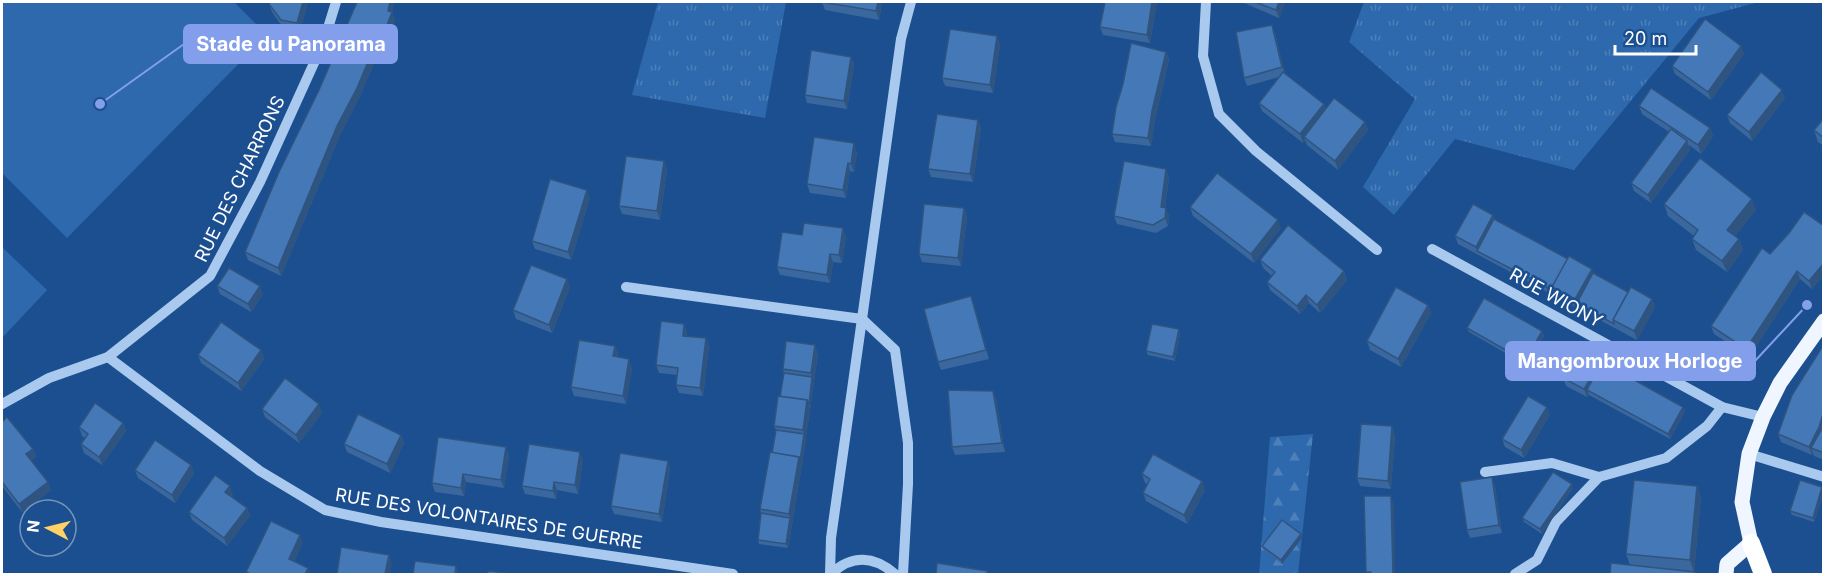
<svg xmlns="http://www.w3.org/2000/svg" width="1825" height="576" viewBox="0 0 1825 576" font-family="Inter,sans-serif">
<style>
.grass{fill:url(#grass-tufts)}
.forest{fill:url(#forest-firs)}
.pitch{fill:#2e69ad}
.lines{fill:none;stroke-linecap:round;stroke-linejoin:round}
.minor{stroke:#a9c9ee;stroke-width:10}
.major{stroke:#f0f6ff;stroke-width:15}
.highway{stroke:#fff;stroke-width:18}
.wall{fill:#3a679d}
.shaded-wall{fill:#305480}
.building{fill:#4478b7;stroke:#305480;stroke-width:1.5}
.labels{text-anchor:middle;stroke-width:5;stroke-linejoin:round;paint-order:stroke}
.street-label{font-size:18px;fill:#fff;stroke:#1b4f8f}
.leader{fill:none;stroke:#839eea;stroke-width:2}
.callout-dot{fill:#839eea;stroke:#1b4f8f;stroke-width:2}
.callout{fill:#839eea;stroke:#839eea;stroke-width:2}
.callout-label{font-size:20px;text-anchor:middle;font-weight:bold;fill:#fff}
</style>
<defs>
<pattern id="grass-tufts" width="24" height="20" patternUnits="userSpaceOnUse" patternTransform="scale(1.5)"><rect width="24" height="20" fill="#2e69ad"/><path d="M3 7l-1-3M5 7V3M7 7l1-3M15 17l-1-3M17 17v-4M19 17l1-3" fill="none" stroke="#4d80b9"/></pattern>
<pattern id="forest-firs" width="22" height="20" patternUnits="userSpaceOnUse" patternTransform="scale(1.5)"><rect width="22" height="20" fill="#2e69ad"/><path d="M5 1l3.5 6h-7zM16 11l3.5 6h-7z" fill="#4d80b9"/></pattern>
</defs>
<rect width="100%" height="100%" fill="#1b4f8f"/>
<g class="grass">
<path d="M658,2H786L765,118L632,95Z"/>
<path d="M1364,2H1759L1699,18L1574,170L1455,139L1394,215L1363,187L1415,99L1349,42Z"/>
</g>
<path class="forest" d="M1313,434L1298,574H1248H1259L1270,437Z"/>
<g class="pitch">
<path d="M2,2H234L267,35L67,238L2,173Z"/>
<path d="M2,247L47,290L2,338Z"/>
</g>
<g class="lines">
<g class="minor">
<path d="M1206,2L1203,56L1219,114L1256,151L1377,250"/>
<path d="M1432,249L1722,407L1763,417"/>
<path d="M626,287L862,319L901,39L911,2"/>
<path d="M108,357L260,471L325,510L381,522L733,574"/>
<path d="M2,404L49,378L108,357L210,276L260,182L324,41L336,2"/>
<path d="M1749,454L1824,477"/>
<path d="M1485,472L1552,463L1599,477L1666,458L1707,426L1722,407"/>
<path d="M830,574L831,538L862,319L895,350L908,443V484L903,574"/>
<path d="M831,574C852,554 874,556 895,574"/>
<path d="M1515,574L1537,560L1556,522L1599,477"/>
</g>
<path class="major" d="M1726,574L1727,564L1751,543L1742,502L1749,454L1763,417L1780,383L1824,321"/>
<path class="highway" d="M1751,543L1763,574"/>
</g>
<g class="wall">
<path d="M270,2H308L300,31L284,29L272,12L269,4Z"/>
<path d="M394,2L392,13L395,21L387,41L384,40L360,96L340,135L281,276L248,260L245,252Z"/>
<path d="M822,2H881L882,3L879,20L825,10Z"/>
<path d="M1105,2H1157L1150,43L1103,35L1100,27Z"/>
<path d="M1243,2H1285L1279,18L1244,3Z"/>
<path d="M1275,33L1285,74L1326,109L1365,122L1368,130L1338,170L1307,145L1305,140L1303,143L1262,111L1259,103L1279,77L1247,86L1244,78Z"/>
<path d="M997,36L1000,45L993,93L945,86L942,78Z"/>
<path d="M1166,52L1169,60L1155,120L1151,146L1115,142L1112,134Z"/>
<path d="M1744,54L1711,100L1675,74L1672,66Z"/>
<path d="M851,57L854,65L847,109L807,103L805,95Z"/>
<path d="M1785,98L1752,141L1730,123L1727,115Z"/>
<path d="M1639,106L1710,128L1713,136L1701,154L1689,145L1690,150L1651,203L1634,191L1631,183L1669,132L1642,114Z"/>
<path d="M1824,118V146L1818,142L1814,130Z"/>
<path d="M978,120L981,128L973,182L931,177L928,169Z"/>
<path d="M857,152L854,172L850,171L846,198L810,193L807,184Z"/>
<path d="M664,161L667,169L660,220L622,214L619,206Z"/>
<path d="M1166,169L1169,177L1165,208L1169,216L1168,226L1156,233L1117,224L1114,216Z"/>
<path d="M590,198L571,260L535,249L532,241Z"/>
<path d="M1664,204L1756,210L1735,236L1739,239L1743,250L1727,272L1696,250L1692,239L1694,236L1668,216Z"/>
<path d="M1190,207L1281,228L1254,263L1193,216Z"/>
<path d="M964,208L967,216L961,266L922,262L919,254Z"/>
<path d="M1493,215L1494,219L1628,292L1652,299L1655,307L1637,340L1458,244L1455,236Z"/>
<path d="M1824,226V275L1812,289L1800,279L1749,357L1714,334L1711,326L1770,254Z"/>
<path d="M802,235L846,236L842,263L833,262L830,283L780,275L777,267Z"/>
<path d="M1260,260L1344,271L1347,280L1320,313L1309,303L1300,314L1270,290L1267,282L1272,276L1263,268Z"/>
<path d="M217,286L263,294L251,312L220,294Z"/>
<path d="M570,287L552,333L516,319L513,310Z"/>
<path d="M974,304L989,359L941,370L938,362Z"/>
<path d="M1428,305L1431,313L1401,367L1370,350L1367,341Z"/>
<path d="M684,324L687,332V336L706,338L709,346L703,396L679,393L676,385L678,375L659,373L656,365Z"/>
<path d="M1467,328L1542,331L1544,336L1526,365L1469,332Z"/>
<path d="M1179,329L1180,334L1175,361L1148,355L1146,351Z"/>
<path d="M1824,344V460L1814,456L1813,453L1812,455L1781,442L1778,434Z"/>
<path d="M615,346L618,354L617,357L632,367L626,404L574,396L571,387Z"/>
<path d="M261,350L264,359L241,391L201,363L198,355Z"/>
<path d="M818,353L802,465L788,548L759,544L758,540L761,513L760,509L772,453L776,430L774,426L784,373L783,369Z"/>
<path d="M1602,362L1685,411L1670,439L1589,395L1587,397L1566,386L1563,378Z"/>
<path d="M996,399L1005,452L955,455L952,447Z"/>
<path d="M262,409L322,413L299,443L265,417Z"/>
<path d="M1550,415L1524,458L1505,447L1502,439Z"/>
<path d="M2,422L33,449L36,457L31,460L51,490L22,512L2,486Z"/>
<path d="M123,423L126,431L102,465L84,453L81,444L85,438L82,436L79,427Z"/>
<path d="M401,435L404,443L390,473L347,452L344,444Z"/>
<path d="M1395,435L1391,489L1360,486L1357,478Z"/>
<path d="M506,447L509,455L504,488L466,482L464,496L435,492L432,483Z"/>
<path d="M583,460L578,494L557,490L556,499L525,494L522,486Z"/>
<path d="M668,461L670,469L662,522L614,514L611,506Z"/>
<path d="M191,465L194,473L175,503L138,478L135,470Z"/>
<path d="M1142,474L1205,490L1187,524L1146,501L1143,493L1148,484L1145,483Z"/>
<path d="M1495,486L1502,533L1470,538L1467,530Z"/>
<path d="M1697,486L1701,498L1694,572H1695L1696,574H1610L1630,565L1626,554Z"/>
<path d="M1822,487L1824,492L1814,522L1792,515L1790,511Z"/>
<path d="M1573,488L1542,534L1524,522L1522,518Z"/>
<path d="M233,494L231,497L247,508L250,516L227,546L192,520L189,512Z"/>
<path d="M1302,538L1282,564L1264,550L1262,546Z"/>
</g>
<g class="shaded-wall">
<path d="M303,2H308L300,31L297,23Z"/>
<path d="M390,2H394L392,13L395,21L387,41L384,33Z"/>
<path d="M878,2H881L882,3L879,20L876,11Z"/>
<path d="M1152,2H1157L1150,43L1147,35Z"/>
<path d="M1279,2H1285L1279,18L1276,10Z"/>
<path d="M1272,25L1275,33L1285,75L1282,67Z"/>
<path d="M381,31L384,40L360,96L340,135L281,276L278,268L337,126Z"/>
<path d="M997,36L1000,45L993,93L990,85Z"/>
<path d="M1741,46L1744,54L1711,100L1708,92Z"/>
<path d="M1166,52L1169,60L1155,120L1151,146L1148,138L1152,111Z"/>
<path d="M851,57L854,65L847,109L844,101Z"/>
<path d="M1782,90L1785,98L1752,141L1749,132Z"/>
<path d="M1324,104L1327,112L1304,137L1305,140L1303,143L1300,134Z"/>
<path d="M978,120L981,128L973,182L970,174Z"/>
<path d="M1365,122L1368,130L1338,170L1335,161Z"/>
<path d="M1710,128L1713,136L1701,154L1698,145Z"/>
<path d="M1687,141L1690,150L1651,203L1648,195Z"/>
<path d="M854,143L857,152L854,172L851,164Z"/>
<path d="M664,161L667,169L660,220L657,211Z"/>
<path d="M848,163L850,171L846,198L843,190Z"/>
<path d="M1166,169L1169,177L1164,215L1161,207Z"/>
<path d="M587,190L590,198L571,260L568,252Z"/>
<path d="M1752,199L1756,210L1731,242L1727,230Z"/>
<path d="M964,208L967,216L961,266L958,258Z"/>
<path d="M1166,208L1169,216L1168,226L1165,218Z"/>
<path d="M1493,215L1496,223L1477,251L1476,247Z"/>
<path d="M1278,220L1281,228L1254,263L1251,254Z"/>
<path d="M843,228L846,236L842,263L839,255Z"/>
<path d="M1739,239L1743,250L1727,272L1722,261Z"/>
<path d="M830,254L833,262L830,283L827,275Z"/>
<path d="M1824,263V275L1812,289L1809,281Z"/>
<path d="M1592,269L1595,277L1577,303L1578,308L1575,299Z"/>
<path d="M1344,271L1347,280L1320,313L1317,305Z"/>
<path d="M1797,271L1800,279L1749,357L1746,349Z"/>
<path d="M567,279L570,287L552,333L549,325Z"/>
<path d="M260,286L263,294L251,312L248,304Z"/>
<path d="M1306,295L1309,303L1300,314L1297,306Z"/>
<path d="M971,296L974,304L989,359L986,350Z"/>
<path d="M1652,299L1655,307L1637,340L1634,331Z"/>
<path d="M1428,305L1431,313L1401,367L1398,359Z"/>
<path d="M684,324L687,332L686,344L683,336Z"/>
<path d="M1179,329L1180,334L1175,361L1173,357Z"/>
<path d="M1542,331L1544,336L1526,365L1525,361Z"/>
<path d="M706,338L709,346L703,396L700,388Z"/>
<path d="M815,345L818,353L810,409L809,404L812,377L811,373Z"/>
<path d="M615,346L618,354L616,364L613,356Z"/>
<path d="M261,350L264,359L241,391L238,383Z"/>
<path d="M629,359L632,367L626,404L623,396Z"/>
<path d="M1601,359L1604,367L1587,390L1589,395L1587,397L1584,389Z"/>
<path d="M993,391L996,399L1005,452L1002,443Z"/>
<path d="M807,400L810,409L802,465L788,548L786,544L790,518L789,514L799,457L804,434L803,430Z"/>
<path d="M319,404L322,413L299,443L296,435Z"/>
<path d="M1547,407L1550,415L1524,458L1521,450Z"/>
<path d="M1683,407L1685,411L1670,439L1668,434Z"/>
<path d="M1824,411V429L1811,448L1813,453L1812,455L1809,447Z"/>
<path d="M123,423L126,431L102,465L99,457Z"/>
<path d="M1392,426L1395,435L1391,489L1388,481Z"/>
<path d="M401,435L404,443L390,473L387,464Z"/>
<path d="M506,447L509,455L504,488L501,480Z"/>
<path d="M33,449L36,457L29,462L26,454Z"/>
<path d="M580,452L583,460L578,494L575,485Z"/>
<path d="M668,461L670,469L662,522L659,514Z"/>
<path d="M191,465L194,473L175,503L172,495Z"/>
<path d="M463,474L466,482L464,496L461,488Z"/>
<path d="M1492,477L1495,486L1502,533L1499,525Z"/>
<path d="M1202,481L1205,490L1187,524L1184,515Z"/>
<path d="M48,482L51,490L22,512L19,504Z"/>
<path d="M554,482L557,490L556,499L553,491Z"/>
<path d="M1572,484L1573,488L1542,534L1540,529Z"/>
<path d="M230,486L233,494L228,500L225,492Z"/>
<path d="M1697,486L1701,498L1694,572L1690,560Z"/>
<path d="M1822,487L1824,492L1814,522L1813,518Z"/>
<path d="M1391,496L1394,504L1395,574H1393Z"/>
<path d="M247,508L250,516L227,546L224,538Z"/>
<path d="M1301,534L1302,538L1282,564L1281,560Z"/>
<path d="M300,535L303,543L292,567L289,559Z"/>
<path d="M389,555L392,563L390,574H385Z"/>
<path d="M456,566L459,574H455Z"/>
<path d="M308,568L311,574H305Z"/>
</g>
<g class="building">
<path d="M270,2H303L297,23L281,20L269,4Z"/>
<path d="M357,2H390L388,11L392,12L384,33L381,31L357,88L337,126L278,268L245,252L279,172L319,90Z"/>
<path d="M822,2H878L876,11Z"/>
<path d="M1105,2H1152L1147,35L1100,27Z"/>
<path d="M1255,2H1279L1276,10Z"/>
<path d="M1705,19L1741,46L1708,92L1672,66Z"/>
<path d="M1272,25L1282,67L1244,78L1236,32Z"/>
<path d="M950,29L997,36L990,85L942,78Z"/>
<path d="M1131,43L1166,52L1152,111L1148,138L1112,134L1116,107L1123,84Z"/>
<path d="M811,50L851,57L844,101L805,95Z"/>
<path d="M1283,72L1324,104L1300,134L1259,103Z"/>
<path d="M1761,72L1782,90L1749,132L1727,115Z"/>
<path d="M1651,88L1710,128L1698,145L1639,106Z"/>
<path d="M1334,98L1365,122L1335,161L1304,137Z"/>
<path d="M937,114L978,120L970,174L928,169Z"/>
<path d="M1824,118V138L1814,130Z"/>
<path d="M1671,129L1687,141L1648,195L1631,183Z"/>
<path d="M814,137L854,143L851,164L848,163L843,190L807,184Z"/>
<path d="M626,156L664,161L657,211L619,206Z"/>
<path d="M1700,158L1752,199L1727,230L1739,239L1722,261L1692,239L1698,230L1664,204Z"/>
<path d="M1124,161L1166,169L1161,207L1166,208L1165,218L1153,225L1114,216Z"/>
<path d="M1217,173L1278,220L1251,254L1190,207Z"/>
<path d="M550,179L587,190L568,252L532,241Z"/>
<path d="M924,204L964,208L958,258L919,254Z"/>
<path d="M1473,204L1493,215L1476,247L1455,236Z"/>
<path d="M1804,212L1824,226V263L1809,281L1797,271L1746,349L1711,326L1762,248L1770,254L1789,233Z"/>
<path d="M1494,219L1568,259L1552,287L1554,291L1477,251Z"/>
<path d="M804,223L843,228L839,255L830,254L827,275L777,267L782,232L802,235Z"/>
<path d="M1288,225L1344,271L1317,305L1306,295L1297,306L1267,282L1275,272L1260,260Z"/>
<path d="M1569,256L1592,269L1575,299L1552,287Z"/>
<path d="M531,265L567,279L549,325L513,310Z"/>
<path d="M229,268L260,286L248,304L217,286Z"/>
<path d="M1593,273L1628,292L1613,320L1614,324L1577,303Z"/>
<path d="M1396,287L1428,305L1398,359L1367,341Z"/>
<path d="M1631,287L1652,299L1634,331L1613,320Z"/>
<path d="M971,296L986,350L938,362L924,309Z"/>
<path d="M1484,298L1542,331L1525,361L1467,328Z"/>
<path d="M661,321L684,324L683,336L706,338L700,388L676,385L678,368L656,365Z"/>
<path d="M221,322L261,350L238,383L198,355Z"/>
<path d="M1152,324L1179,329L1173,357L1146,351Z"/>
<path d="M579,340L615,346L613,356L629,359L623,396L571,387Z"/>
<path d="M786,341L815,345L811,373L783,369Z"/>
<path d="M1824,344V411L1819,427L1809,447L1778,434L1792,395Z"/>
<path d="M1579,347L1601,359L1584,389L1563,378Z"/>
<path d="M1602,362L1683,407L1668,434L1587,390Z"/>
<path d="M784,373L812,377L809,404L807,400L780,397Z"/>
<path d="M285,378L319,404L296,435L262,409Z"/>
<path d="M948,390L993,391L1002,443L952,447Z"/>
<path d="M778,396L807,400L803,430L774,426Z"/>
<path d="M1528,396L1547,407L1521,450L1502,439Z"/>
<path d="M95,403L123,423L99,457L81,444L88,434L79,427Z"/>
<path d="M358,414L401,435L387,464L344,444Z"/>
<path d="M7,417L33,449L26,454L48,482L19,504L2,482V422Z"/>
<path d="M1361,424L1392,426L1388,481L1357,478Z"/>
<path d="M1824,425V453L1811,448Z"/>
<path d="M776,430L804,434L800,461L799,457L772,453Z"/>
<path d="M438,437L506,447L501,480L463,474L461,488L432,483Z"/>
<path d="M155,440L191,465L172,495L135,470Z"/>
<path d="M529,444L580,452L575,485L554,482L553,491L522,486Z"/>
<path d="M770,452L799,457L789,514L760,509Z"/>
<path d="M620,453L668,461L659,514L611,506Z"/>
<path d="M1153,454L1202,481L1184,515L1143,493L1150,479L1142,474Z"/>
<path d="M1553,472L1572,484L1540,529L1522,518Z"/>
<path d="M215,475L230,486L225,492L247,508L224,538L189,512Z"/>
<path d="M1492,477L1499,525L1467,530L1460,482Z"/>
<path d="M1634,480L1697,486L1690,560L1626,554Z"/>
<path d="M1800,480L1822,487L1813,518L1790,511Z"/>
<path d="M1364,496H1391L1393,574H1371V572H1366Z"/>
<path d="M761,513L790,518L786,544L758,540Z"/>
<path d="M1282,520L1301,534L1281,560L1262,546Z"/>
<path d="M271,521L300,535L289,559L308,568L305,574H251L246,572Z"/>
<path d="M341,547L389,555L385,574H337Z"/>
<path d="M415,561L456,566L455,574H413Z"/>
<path d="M937,563L987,571V574H936Z"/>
<path d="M1611,563L1695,572V574H1610Z"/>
<path d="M488,571L514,574H488Z"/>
</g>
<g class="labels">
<g class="street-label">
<text transform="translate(240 179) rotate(-64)" y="6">RUE DES CHARRONS</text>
<text transform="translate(1556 298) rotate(29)" y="6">RUE WIONY</text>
<text transform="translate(489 519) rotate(9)" y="6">RUE DES VOLONTAIRES DE GUERRE</text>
</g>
</g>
<path class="leader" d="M100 104L184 44M1807 305L1755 361"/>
<g class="callout-dot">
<circle cx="100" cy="104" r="6"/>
<circle cx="1807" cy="305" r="6"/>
</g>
<g class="callout">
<rect x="184" y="25" width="213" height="38" rx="6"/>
<rect x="1506" y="342" width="249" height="38" rx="6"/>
</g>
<g class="callout-label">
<text x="291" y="51">Stade du Panorama</text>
<text x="1630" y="368">Mangombroux Horloge</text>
</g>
<rect width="1825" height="576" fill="none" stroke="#ffffff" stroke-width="6"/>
<g transform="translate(48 528) rotate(277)"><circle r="28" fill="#1b4f8f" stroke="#7695bc" stroke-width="1.5"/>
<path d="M0-4.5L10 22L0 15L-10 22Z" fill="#ffd166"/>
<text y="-9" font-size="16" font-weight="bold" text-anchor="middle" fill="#ffffff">N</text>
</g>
<path d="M1615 45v9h81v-9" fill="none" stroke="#ffffff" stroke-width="3"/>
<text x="1624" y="45" font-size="18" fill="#ffffff" stroke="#1b4f8f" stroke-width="4.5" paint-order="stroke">20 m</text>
</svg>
